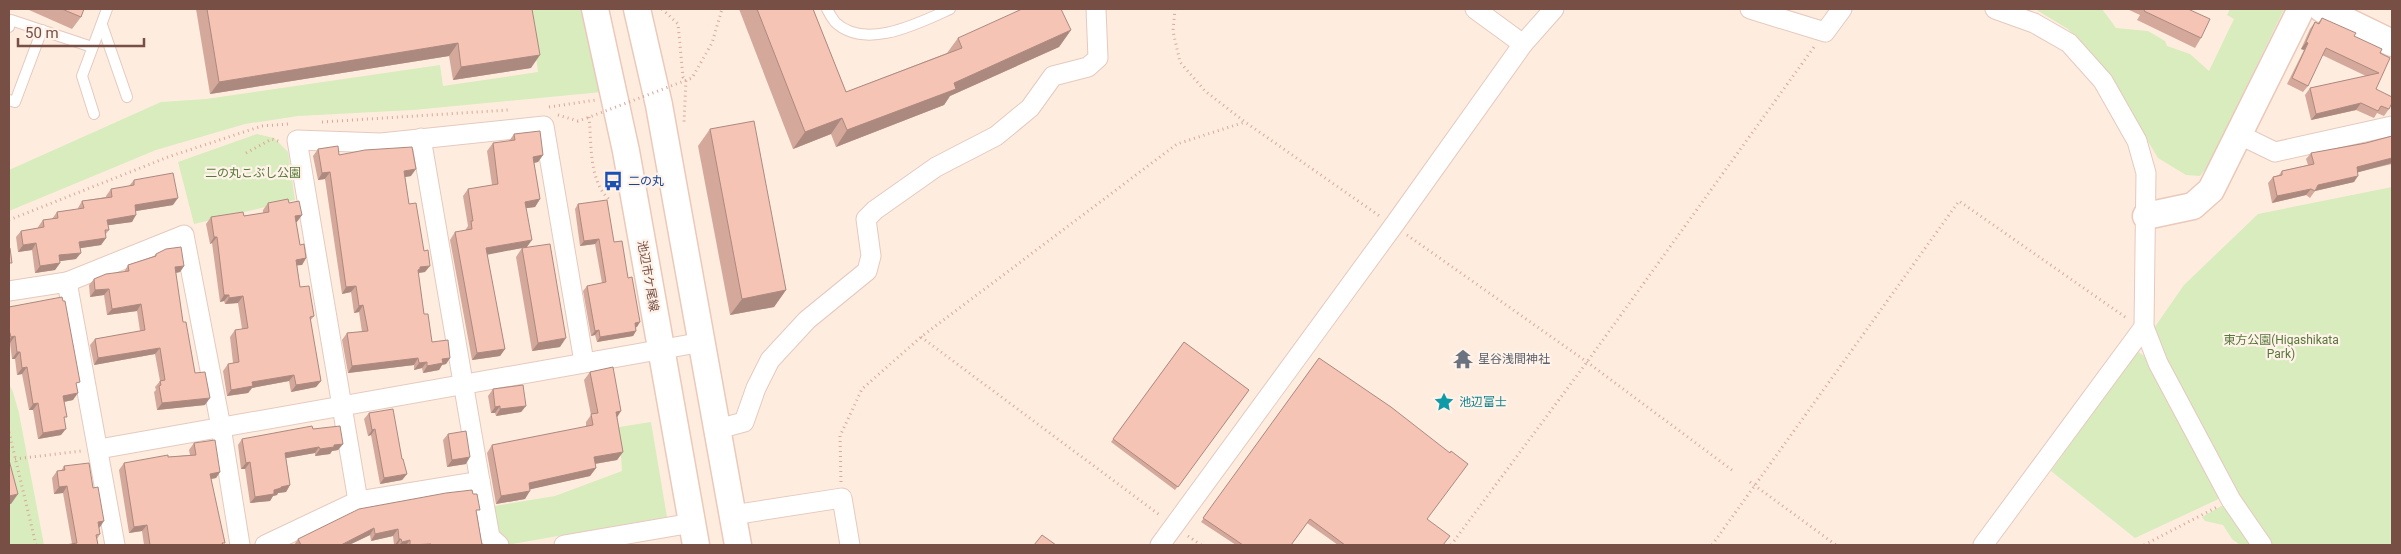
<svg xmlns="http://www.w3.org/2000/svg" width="2401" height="554" viewBox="0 0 2401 554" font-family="Roboto,'Noto Sans JP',sans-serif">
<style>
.green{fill:#d8ecbd}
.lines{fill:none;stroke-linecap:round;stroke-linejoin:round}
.lane-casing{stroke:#e5c9be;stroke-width:12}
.street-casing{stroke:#e5c9be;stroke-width:21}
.secondary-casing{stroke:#eac9ba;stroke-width:29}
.path{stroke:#daa798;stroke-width:3;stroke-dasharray:1 4;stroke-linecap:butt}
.lane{stroke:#fff;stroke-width:10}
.street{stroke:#fff;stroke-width:19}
.secondary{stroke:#fff;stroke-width:26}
.path-bridge{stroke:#daa798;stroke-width:3;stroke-dasharray:1 4;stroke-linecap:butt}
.wall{fill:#d4a99c}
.shaded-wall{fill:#ac897f}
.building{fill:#f6c4b5;stroke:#ac897f}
.labels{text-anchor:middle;stroke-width:4.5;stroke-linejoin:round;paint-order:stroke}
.park-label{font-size:12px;fill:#56783a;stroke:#fff2e8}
.transit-label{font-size:12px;fill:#164399;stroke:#fff2e8;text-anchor:start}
.street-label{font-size:12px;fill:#774f45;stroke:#fff2e8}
.worship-label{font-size:12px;fill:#5b616d;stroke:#fff2e8;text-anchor:start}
.culture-label{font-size:12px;fill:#0d838f;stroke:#fff2e8;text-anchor:start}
</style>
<rect width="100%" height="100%" fill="#feeddf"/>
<g class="green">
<path d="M530,9H581L602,92L413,110L298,116L245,124L156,150L9,211V170L161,102L206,99L440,65L443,86L538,72Z"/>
<path d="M2035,9H2102L2116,28L2148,31L2165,41L2167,46L2190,54L2209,71L2234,19L2227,15L2230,9H2284L2208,166L2200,176L2186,175L2158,158L2105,70L2088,49L2068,29Z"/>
<path d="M257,134L274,138L288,152L295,200L194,224L178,162Z"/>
<path d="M2392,187V545H2240L2232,539L2223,525L2205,521L2202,517L2237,497L2164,363L2154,328L2184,285L2258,214Z"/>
<path d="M2137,351L2147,358L2225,496L2135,538L2051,471Z"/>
<path d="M9,384L13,392L19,413L44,545H9Z"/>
<path d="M651,422L667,517L507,545L497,537L494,506L555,496L622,471L619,427Z"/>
</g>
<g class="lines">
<defs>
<g id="lane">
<path d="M827,9C829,13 832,18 835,22C865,51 919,23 950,9"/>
<path d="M102,25L127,97"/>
<path d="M9,27L11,20L92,47"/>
<path d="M9,100L15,102L42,30"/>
<path d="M94,114L82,76L107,9"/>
</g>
<g id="street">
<path d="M1475,9L1523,44"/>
<path d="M1750,9L1825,32L1842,9"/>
<path d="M1995,9L2034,23L2069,43L2103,81L2137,141L2146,173L2144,327L2158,363L2231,500L2262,545"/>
<path d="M2240,135L2275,152L2392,126"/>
<path d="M9,291L67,282"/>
<path d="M718,429L744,422L756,388L770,360L807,320L867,271L871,256L866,219L875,210L936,167L996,136L1030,108L1053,76L1088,67L1098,58L1096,9"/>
<path d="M99,449L703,342"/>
<path d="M480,481L490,537L499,545"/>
<path d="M358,501L297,140L381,143L544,126L584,362"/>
<path d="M733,515L842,498L850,545"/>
<path d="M115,545L67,282L184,235L221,427L240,545"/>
<path d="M265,545L358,501L480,481L421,138"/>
<path d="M564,545L692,523"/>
<path d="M1160,545L1394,225L1523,44L1554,9"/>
<path d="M1983,545L2144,327"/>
</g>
<g id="secondary">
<path d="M595,9L626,151L696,545"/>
<path d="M637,9L659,105L738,545"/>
<path d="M2322,9L2392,43"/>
<path d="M2146,216L2193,206L2211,190L2301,9"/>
</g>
</defs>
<use href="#lane" class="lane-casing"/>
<use href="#street" class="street-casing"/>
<use href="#secondary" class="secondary-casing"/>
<g class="path">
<path d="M662,9L678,24L683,77L686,80L684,122"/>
<path d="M1175,9L1173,31L1180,62L1205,91L1245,122L1381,217"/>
<path d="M549,107L596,100"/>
<path d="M558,115L578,121L587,118"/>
<path d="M589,117C592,145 588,182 611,201"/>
<path d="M322,122L508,110"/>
<path d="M246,153L272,139L281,142"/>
<path d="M9,220L168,157L262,126L288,124"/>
<path d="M1407,235L1587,362L1732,470"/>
<path d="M921,337L1161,516"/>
<path d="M9,432L36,545"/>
<path d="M15,459L81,451"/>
<path d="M841,482L840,436L862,389L921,337L1177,144L1245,122"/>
<path d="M1750,482L1836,545"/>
<path d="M1188,536L1201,545"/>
<path d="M1451,545L1587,362L1814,47"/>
<path d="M1712,545L1959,201L2128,319"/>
<path d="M2144,545L2217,507"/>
</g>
<use href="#lane" class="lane"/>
<use href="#street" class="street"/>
<use href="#secondary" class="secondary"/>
<path class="path-bridge" d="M587,118L692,78L712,43L722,9"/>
</g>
<g class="wall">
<path d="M29,9H84L81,17L72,29L29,10Z"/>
<path d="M196,9H532L531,68L453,80L449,56L210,94Z"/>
<path d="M739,9H813L846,92L947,53L958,38L1071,30L1059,47L950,96L944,105L836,147L831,134L793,149Z"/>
<path d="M2127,9H2188L2201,38L2195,48L2137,20L2140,15Z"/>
<path d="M2322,18L2354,36L2380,53L2376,89L2389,109L2384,116L2377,113L2374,118L2356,110L2311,120L2305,95L2310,88L2366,76L2322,55L2308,86L2303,92L2287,84L2304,50L2301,49L2310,29L2315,22L2318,23Z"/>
<path d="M710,129L786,290L774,307L730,315L698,146Z"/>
<path d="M514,134L543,155L538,162L534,163L540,199L535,207L526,208L527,247L560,347L532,351L516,257L522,248L487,254L505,349L500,356L472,360L450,240L455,232L466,231V229L468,226L463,196L468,189L492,185L487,151L493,143L509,141Z"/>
<path d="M2392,136V164L2358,172L2354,182L2315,191L2310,198L2306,195L2272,203L2268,183L2273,177L2279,175L2282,171L2308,165L2306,159L2311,153L2366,143Z"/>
<path d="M318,149L411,176L405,177L409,204L425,272L418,273L424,314L432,342L450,358L446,364L442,365L439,370L423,373L422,368L414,370V365L348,373L342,340L347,333L362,332L359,312L354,313L351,292L342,294L325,179L318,180L313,156Z"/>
<path d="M134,180L173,205L136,211L132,222L108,225L109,230L105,235L106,238L101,245L80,248L76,259L59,261L60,263L55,270L35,273L32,250L18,252L16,237L21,231L38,228V227L43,220L52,219L57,212L78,209V208L82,201L106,197V196L111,189L129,186Z"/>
<path d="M268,203H289L302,215L296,222L300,245L306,258L302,265H297L300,287L314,316L310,321L321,381L316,387L291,392L289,381L252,388L248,393L227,396L223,371L228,364L233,363L230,337L235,330L242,329L238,303L225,304L224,301L220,302L212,243L210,244L206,224L211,217L244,216L263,213V210Z"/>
<path d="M578,204L614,242L637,327H636V331L633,336L597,342L595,335L591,336L583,291L587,286L602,283L595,244L580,246L575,209Z"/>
<path d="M156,254L184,266L180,272L175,273L183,322L195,373L205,405L157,410L154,392L156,390L155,387L160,381L155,354L94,365L90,345L95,339L140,331L137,311L107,315L104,295L90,297L89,285L94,279L124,272L128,265L154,256Z"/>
<path d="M9,307L77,386L73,400L64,402V420L61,435L38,439L33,410H29L22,374L17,375L15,359H12L10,343H9Z"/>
<path d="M1184,342L1249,390L1175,490L1111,442Z"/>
<path d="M1319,358L1427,519L1443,545H1338L1307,523L1291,545H1236L1201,522Z"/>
<path d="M590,372L617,417L623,452L617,460L595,464L596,468L590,476L530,489L525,499L496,504L487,453L492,445L586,427V422L591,415L584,380Z"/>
<path d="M493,389L526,406L521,412L496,416L495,413H491L488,396Z"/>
<path d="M369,413L402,459L407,474L402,480L380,484L371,435L368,436L364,419Z"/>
<path d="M313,429L343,444L338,450L332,451L330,454L315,456V453L286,458L290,485L286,492L278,493L277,495L273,496L270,501L250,503L245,469H241L238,445L242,439Z"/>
<path d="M448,434L466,464L447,467L443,440Z"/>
<path d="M194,443L220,472L216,478L211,479L223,545H144L142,531L129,533L119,470L124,463L168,457L190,455L189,450Z"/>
<path d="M64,466L93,488L100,527L99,528L100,534L97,539L98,545H66L72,544L63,493L54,494L52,478L57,471H61Z"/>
<path d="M477,514L482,545H394L393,536L371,541L370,535L349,545H294L298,539Z"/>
</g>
<g class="shaded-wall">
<path d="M1071,30L1059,47L950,96L944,105L836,147L847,130L954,83Z"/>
<path d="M2306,42L2308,43L2304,50L2301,49Z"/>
<path d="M458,43L449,56L210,94L219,82Z"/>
<path d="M540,55L531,68L453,80L461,67Z"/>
<path d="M2361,103L2356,110L2311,120L2316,114Z"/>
<path d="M842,118L831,134L793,149L805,132Z"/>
<path d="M543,155L538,162L528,164L533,157Z"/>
<path d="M2392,158V163L2352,174L2357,167Z"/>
<path d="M416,169L411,176L399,178L404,171Z"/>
<path d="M330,172L325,179L318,180L322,173Z"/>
<path d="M2358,176L2354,182L2315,191L2318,185Z"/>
<path d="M2311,189L2306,195L2272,203L2277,196Z"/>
<path d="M178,198L173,205L130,212L135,205Z"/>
<path d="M540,199L535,207L520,209L525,202Z"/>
<path d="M136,215L132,222L103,226L107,220Z"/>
<path d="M302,215L297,222L291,223L295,216Z"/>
<path d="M214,237H217L212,243L210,244Z"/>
<path d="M106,238L101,245L75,249L79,242Z"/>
<path d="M599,239L595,244L580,246L584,241Z"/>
<path d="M532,240L527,247L481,256L486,248Z"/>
<path d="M36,243L32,250L18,252L23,245Z"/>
<path d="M81,253L76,259L54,262L59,255Z"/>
<path d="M306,258L302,265L291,266L296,260Z"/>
<path d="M60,263L55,270L35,273L40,266Z"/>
<path d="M184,266L180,272L170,274L175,267Z"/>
<path d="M430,266L425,272L418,273L413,276L420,267Z"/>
<path d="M356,286L351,292L342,294L346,287Z"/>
<path d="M109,289L104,295L90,297L95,290Z"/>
<path d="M786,290L774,307L730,315L742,299Z"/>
<path d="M224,295H229L224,301L220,302Z"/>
<path d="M243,296L238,303L225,304L229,298Z"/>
<path d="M141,304L137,311L107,315L112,309Z"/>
<path d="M363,305L359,312L354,313L359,306Z"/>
<path d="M640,322L637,327L631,328L635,323Z"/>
<path d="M599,330L595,335L591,336L595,331Z"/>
<path d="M636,331L633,336L597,342L600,337Z"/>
<path d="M15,336L10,343H9V340L11,337Z"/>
<path d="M566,338L560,347L532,351L538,343Z"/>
<path d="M160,348L155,354L94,365L98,358Z"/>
<path d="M505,349L500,356L472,360L477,353Z"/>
<path d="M17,352H20L15,359H12Z"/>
<path d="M418,358L414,365L348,373L352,366Z"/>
<path d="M450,358L446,364L442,365L439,370L423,373L427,366L442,359Z"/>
<path d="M427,362L422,368L414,370L419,363Z"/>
<path d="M27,367L22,374L17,375L22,368Z"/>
<path d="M294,375L289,381L252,388L248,393L227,396L231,390L252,382Z"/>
<path d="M321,381L316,387L291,392L296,385Z"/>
<path d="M78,393L73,400L58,403L63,396Z"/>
<path d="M210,398L205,405L157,410L162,403Z"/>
<path d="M38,403L33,410H29L33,404Z"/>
<path d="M500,406L495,413H491L495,407Z"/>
<path d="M526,406L521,412L496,416L500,409Z"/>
<path d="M621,411L616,419V412Z"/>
<path d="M66,429L61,435L38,439L43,433Z"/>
<path d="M375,429L371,435L368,436L372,430Z"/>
<path d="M343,444L338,450L332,451L330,454L315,456L320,449L334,445Z"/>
<path d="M319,447L315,453L281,459L285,453Z"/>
<path d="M623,452L617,460L588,465L594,457Z"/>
<path d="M470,457L466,464L447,467L452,460Z"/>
<path d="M250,462L245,469H241L246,463Z"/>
<path d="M596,468L590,476L523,491L529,483Z"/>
<path d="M220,472L216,478L205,480L210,474Z"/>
<path d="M407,474L402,480L380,484L384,478Z"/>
<path d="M290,485L286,492L278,493L277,495L273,496L270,501L250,503L255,497L281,487Z"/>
<path d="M67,486L63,493L54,494L59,487Z"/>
<path d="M530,491L525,499L496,504L501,496Z"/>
<path d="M18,494L11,504H9V496Z"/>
<path d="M104,521L100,527L93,529L98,522Z"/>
<path d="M147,525L142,531L129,533L134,527Z"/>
<path d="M374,528L370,535L349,545H341Z"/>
<path d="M398,529L393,536L371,541L375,534Z"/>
<path d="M399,539H401L397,545H395Z"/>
<path d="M410,540L406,545H399L402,542Z"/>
</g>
<g class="building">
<path d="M62,9H84L81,17Z"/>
<path d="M207,9H532L540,55L461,67L458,43L219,82Z"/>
<path d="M757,9H813L846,92L962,48L958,38L1022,9H1061L1071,30L954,83L956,89L847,130L842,118L805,132Z"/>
<path d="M2145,9H2188L2210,19L2201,38L2144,11Z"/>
<path d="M2322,18L2356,33L2354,36L2382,49L2380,53L2390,58L2376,89L2392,97V103L2389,109L2381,106L2378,111L2361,103L2316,114L2310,88L2379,73L2326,48L2308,86L2292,78L2308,43L2306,42L2315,22L2319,24Z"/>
<path d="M754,121L786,290L742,299L710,129Z"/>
<path d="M540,131L543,155L533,157L540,199L525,202L532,240L486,248L505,349L477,353L455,232L472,229L471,221H473L468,189L498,184L493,143L515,140L514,134Z"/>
<path d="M2392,136V158L2357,167L2358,176L2318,185L2315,191L2311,189L2277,196L2273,177L2282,175V171L2314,164L2311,153L2366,143Z"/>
<path d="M338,146L339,155L365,150L412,147L416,169L404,171L409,204L416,203L424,251L428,250L430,266L420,267V269L418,270L424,314H428L432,342L448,340L450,358L442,359L443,363L427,366V362L419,363L418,358L352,366L347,333L368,331L363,305L359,306L356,286L346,287L330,172L322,173L318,149Z"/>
<path d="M173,173L178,198L135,205L136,215L107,220L109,230H105L106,238L79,242L81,253L59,255L60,263L40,266L36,243L23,245L21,231L44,227L43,220L58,218L57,212L84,208L82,201L112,197L111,189L134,185V180Z"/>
<path d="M288,199L289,203L299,201L302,215L295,216L300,245L304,244L306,258L296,260L300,287L309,286L314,316L310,317L321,381L296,385L294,375L252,382L253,386L231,390L228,364L239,362L235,330L248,328L243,296L229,298V295H224L217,237H214L211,217L243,212L244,216L269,212L268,203Z"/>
<path d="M607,200L614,242L622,241L628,278L632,277L640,322L635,323L636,331L600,337L599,330L595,331L587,286L606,282L599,239L584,241L578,204Z"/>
<path d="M550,244L566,338L538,343L522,248Z"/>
<path d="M181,247L184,266L175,267L183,322H186L195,373L205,372L210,398L162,403L159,386L161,385L160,381L165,380L160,348L98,358L95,339L145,330L141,304L112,309L109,289L95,290L94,279L106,274L129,271L128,265L156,256V254L166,249Z"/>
<path d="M9,248H10L12,263H9Z"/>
<path d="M62,297L63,301H65L80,382L76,383L78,393L63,396L67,417H64L66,429L43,433L38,403L33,404L27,367L22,368L20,352H17L15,336L11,337L9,330V307Z"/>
<path d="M1184,342L1249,390L1178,487L1113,439Z"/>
<path d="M1319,358L1391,407L1450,453L1451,451L1468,464L1427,519L1450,536L1443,545H1345L1310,519L1291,545H1243L1203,518Z"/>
<path d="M613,367L621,411L616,412L623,452L594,457L596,468L529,483L530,491L501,496L492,445L593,425L591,414L598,413L590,372Z"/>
<path d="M523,385L526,406L500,409V406L495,407L493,389Z"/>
<path d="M393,409L402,459H403L407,474L384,478L375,429L372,430L369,413Z"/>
<path d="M312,426L313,429L340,426L343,444L334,445V447L320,449L319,447L285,453L290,485L281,487V488L274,490V494L255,497L250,462L246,463L242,439Z"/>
<path d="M466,431L470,457L452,460L448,434Z"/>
<path d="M215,440L220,472L210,474L225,543H222L223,545H150L147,525L134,527L124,463L168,455V457L196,455L194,443Z"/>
<path d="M9,460L18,494L9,496Z"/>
<path d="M89,463L93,488L98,487L104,521L98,522L100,534L96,535L98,545H66L77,543L67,486L59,487L57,471L65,470L64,466Z"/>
<path d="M472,490L473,494H477L480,510H476L482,545H431V544L410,545V540L402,542L401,539H399L398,529L375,534L374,528L341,545H301L298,539L359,509L446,493Z"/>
<path d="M1042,535L1056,545H1034Z"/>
</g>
<defs>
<symbol id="bus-bare" viewBox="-9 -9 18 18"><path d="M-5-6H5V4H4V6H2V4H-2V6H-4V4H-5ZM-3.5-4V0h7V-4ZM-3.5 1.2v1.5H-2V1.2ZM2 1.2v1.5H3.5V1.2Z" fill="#1a4fb4" stroke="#fff2e8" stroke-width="2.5" paint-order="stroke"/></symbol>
<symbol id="temple-bare" viewBox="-9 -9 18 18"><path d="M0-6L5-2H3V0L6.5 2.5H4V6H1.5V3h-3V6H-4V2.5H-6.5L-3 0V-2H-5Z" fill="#6b7280" stroke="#fff2e8" stroke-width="2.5" paint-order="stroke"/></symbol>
<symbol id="sight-bare" viewBox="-9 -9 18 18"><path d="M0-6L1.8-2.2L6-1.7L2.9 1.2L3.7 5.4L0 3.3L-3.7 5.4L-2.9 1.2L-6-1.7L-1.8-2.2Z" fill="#0f9aa8" stroke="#fff2e8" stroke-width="2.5" paint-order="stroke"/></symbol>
</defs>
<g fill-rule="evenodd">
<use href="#bus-bare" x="599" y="167" width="28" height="28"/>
<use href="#temple-bare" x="1449" y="345" width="28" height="28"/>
<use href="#sight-bare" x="1430" y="388" width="28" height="28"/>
</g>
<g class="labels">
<g class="park-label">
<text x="253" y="177">二の丸こぶし公園</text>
<text x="2281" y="344">東方公園(Higashikata<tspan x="2281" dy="14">Park)</tspan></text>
</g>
<g class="transit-label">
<text x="628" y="185">二の丸</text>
</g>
<g class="street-label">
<text transform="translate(648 276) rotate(80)" y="4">池辺市ケ尾線</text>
</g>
<g class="worship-label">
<text x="1478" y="363">星谷浅間神社</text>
</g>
<g class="culture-label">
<text x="1459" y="406">池辺富士</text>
</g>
</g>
<rect width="2401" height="554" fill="none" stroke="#774f45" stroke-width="20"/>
<path d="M18 38v8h126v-8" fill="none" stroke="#774f45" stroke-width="2.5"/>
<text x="25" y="38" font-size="15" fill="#774f45" stroke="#fff2e8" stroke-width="4" paint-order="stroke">50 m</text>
</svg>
